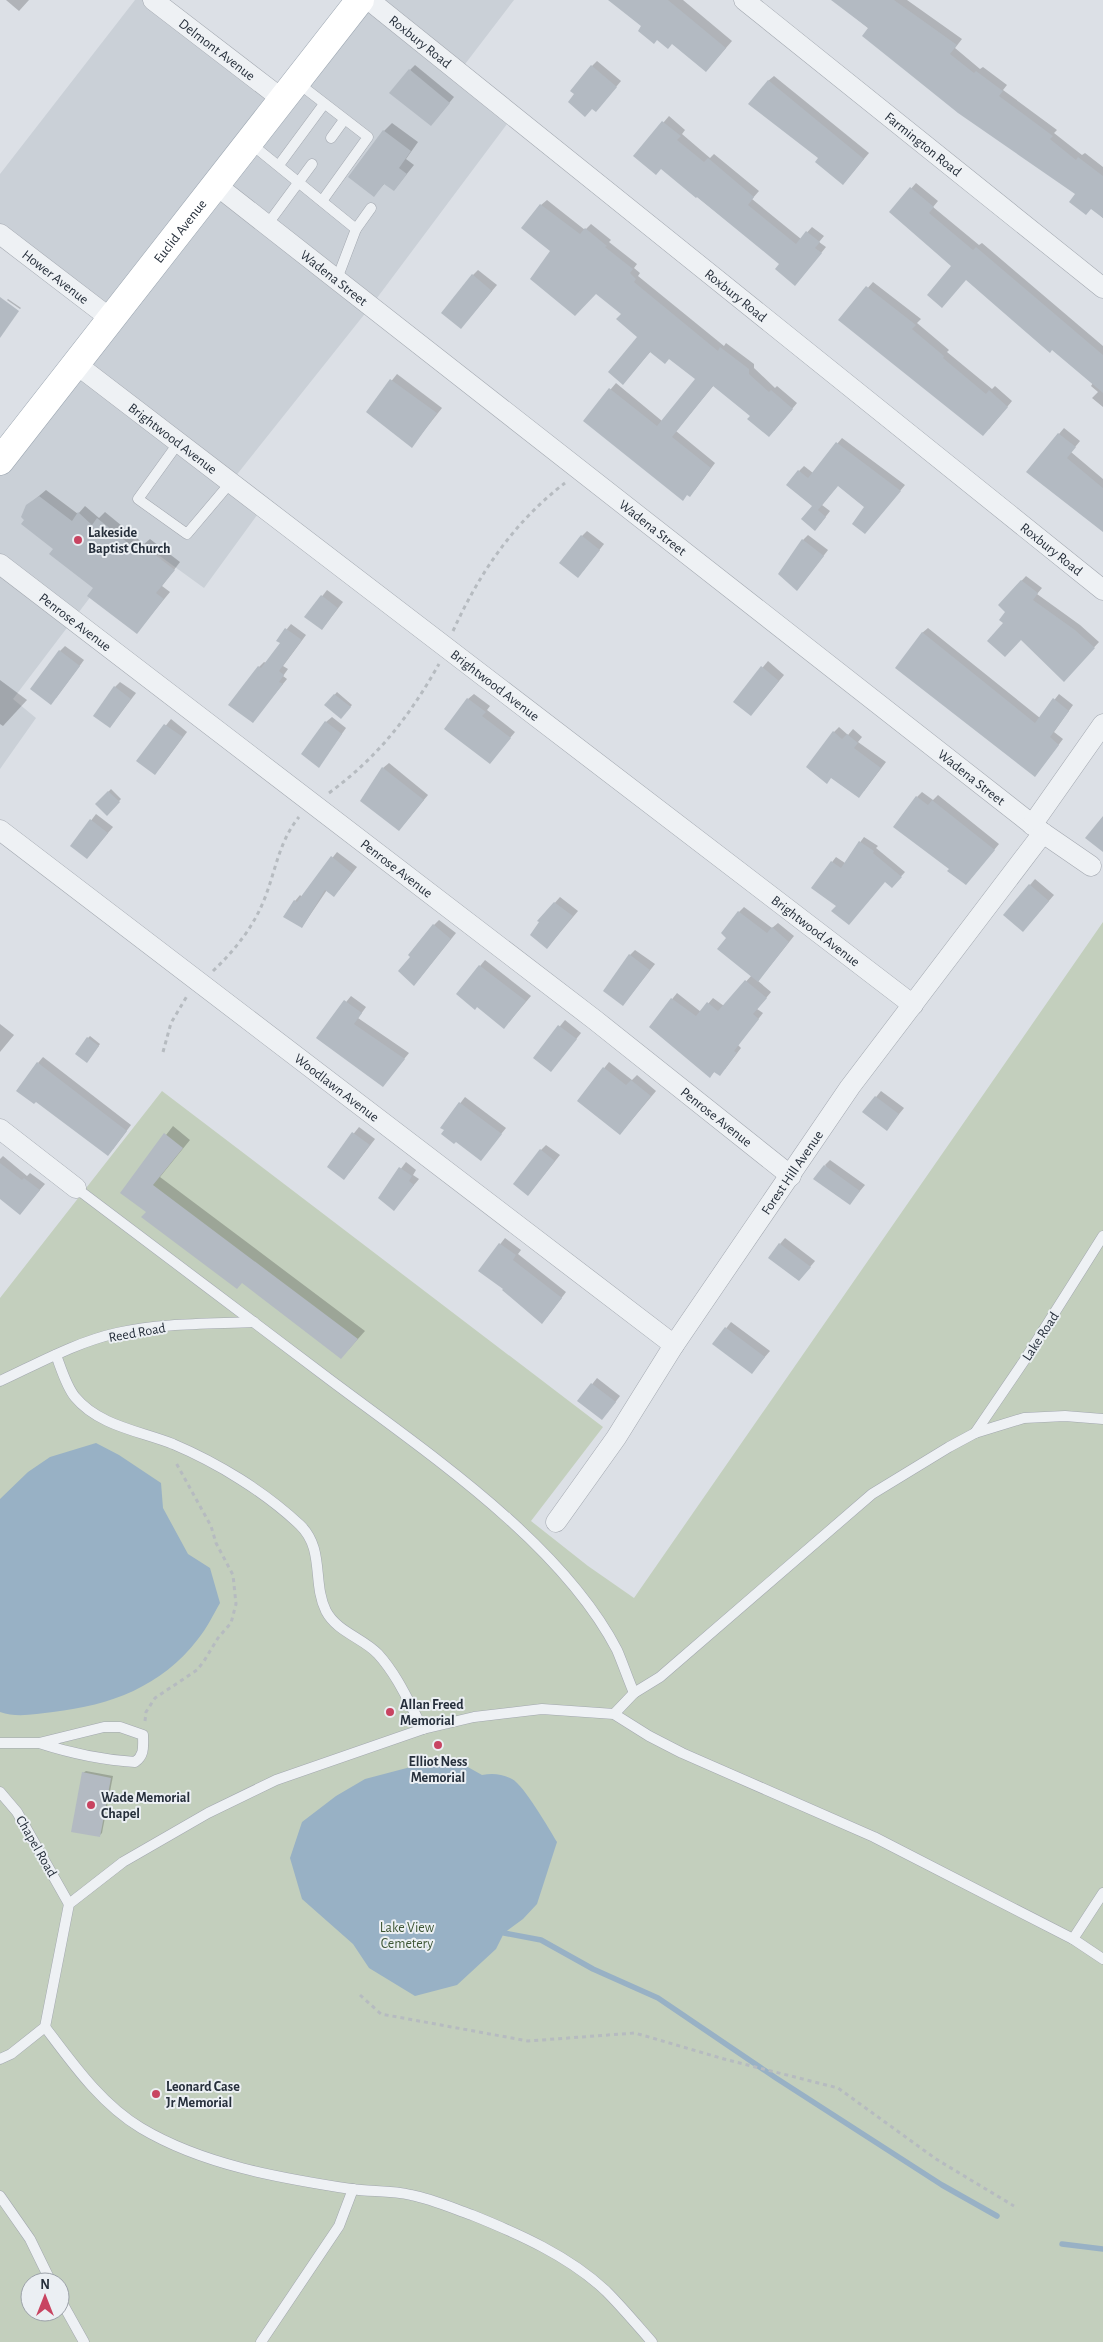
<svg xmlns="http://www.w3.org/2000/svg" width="1103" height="2342" viewBox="0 0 1103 2342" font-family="'Alegreya Sans',sans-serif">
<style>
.built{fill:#cad0d7}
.green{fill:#c3cfbd;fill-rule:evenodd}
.water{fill:#98b1c5}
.shadow{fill:#0003}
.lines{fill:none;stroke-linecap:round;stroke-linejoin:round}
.stream{stroke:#98b1c5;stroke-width:5.5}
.building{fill:#b3bac2}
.lane-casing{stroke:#a2a7af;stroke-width:11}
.street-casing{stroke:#a2a7af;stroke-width:21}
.primary-casing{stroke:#9ca6b1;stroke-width:29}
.path{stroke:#b6bbc0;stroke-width:3;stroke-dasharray:4 4;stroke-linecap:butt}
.lane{stroke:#eef1f4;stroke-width:10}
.street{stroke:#eef1f4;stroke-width:20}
.primary{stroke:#fff;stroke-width:28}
.poi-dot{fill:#c84461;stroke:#ebeff3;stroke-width:2}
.labels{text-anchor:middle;stroke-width:4;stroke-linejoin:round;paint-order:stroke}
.street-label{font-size:14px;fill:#262f3b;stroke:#ebeff3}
.poi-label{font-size:14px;font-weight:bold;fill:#262f3b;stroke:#ebeff3;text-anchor:start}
.park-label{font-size:14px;fill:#3d5634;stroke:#ebeff3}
</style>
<rect width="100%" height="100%" fill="#dce0e6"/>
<path class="built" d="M135,0H153L282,99L360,0H514L459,72L513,116L371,306L231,482L263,507L204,588L135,538L13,699L36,718L0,769V461L111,319L0,234V174Z"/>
<path class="green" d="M1103,922V2342H0V1298L162,1091L603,1427L531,1521L588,1566L634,1598ZM30,2282H60V2312H30Z"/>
<g class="water">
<path d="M96,1443L119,1455L161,1483L163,1508L188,1554L210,1568L220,1603C213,1615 207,1628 198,1639C161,1687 111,1705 53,1712C35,1714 17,1718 0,1712V1499L28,1472L50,1457Z"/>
<path d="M422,1764L466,1766L482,1775C493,1773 502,1774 512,1779C524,1785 549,1829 557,1842L537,1904L523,1919L504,1933L496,1949L457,1985L415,1996L369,1968L353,1944L302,1899L290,1858L302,1822L336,1796L365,1779Z"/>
</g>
<g class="shadow">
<path d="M6,0H29L19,11Z"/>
<path d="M610,0H683L732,41L712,64L642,26Z"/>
<path d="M833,0H907L962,39L955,48L980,69L983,67L1007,85L1003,90L1057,130L1054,133L1082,155L1085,153L1103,167V218L1077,194Z"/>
<path d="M597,61L621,81L601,105L592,66Z"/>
<path d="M415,65L454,97L436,119L410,70Z"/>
<path d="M774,76L869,153L848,178L819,158L768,81Z"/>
<path d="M669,116L685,130L682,134L710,158L714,154L759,191L752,199L801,239L812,227L824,236L819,242L826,247L800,279L661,168L635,156Z"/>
<path d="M392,123L418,142L406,159L414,165L394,190L385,183L374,195L384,131Z"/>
<path d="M916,183L938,201L933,207L979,245L982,243L1103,346V407L1092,398L1098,392L1091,386L1093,383L891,212Z"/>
<path d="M547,200L585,230L591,224L611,240L609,242L637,264L634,268L640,273L638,276L724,346L726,343L754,364V368L775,388L777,386L797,403L774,431L751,416L714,385L676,431L715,463L695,490L584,421L616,383L662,421L697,379L670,358L651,351L628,378L639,336L623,314L551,251L541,205Z"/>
<path d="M478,270L497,285L466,322L473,275Z"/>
<path d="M873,282L921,319L917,323L949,350L947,352L992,389L995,386L1012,401L989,429L840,320Z"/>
<path d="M8,299L21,308L20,309L7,300Z"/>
<path d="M397,374L442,408L412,446L367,412Z"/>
<path d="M1064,428L1080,441L1071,452L1103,479V531L1028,471Z"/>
<path d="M842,438L905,485L870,527L865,507L838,485L822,505L830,511L820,524L799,471L804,466L813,473Z"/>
<path d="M46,490L78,514L85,506L99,518L105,512L144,544L150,539L180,562L162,586L170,592L137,632L95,587L26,520L27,506Z"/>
<path d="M587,531L604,544L583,571L582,536Z"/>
<path d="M808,535L828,550L802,584L803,540Z"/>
<path d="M1026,576L1042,588L1037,594L1080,625L1099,642L1064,680L1005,623L1007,612L999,605Z"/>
<path d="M327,590L343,602L322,629L306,617Z"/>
<path d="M291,624L306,635L283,666L288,669L283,676L287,679L257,716L259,667L264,662L266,663L282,643L278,640Z"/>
<path d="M928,628L1040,718L1059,694L1073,705L1054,732L1063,739L1035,776L922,633Z"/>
<path d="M65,646L84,660L56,698L60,651Z"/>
<path d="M768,661L784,675L756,709L735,701Z"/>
<path d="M0,680L27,700L3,726L0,724Z"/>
<path d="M120,682L136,693L110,727L115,687Z"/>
<path d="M337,692L352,705L341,717L326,705Z"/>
<path d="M474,694L490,706L487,710L515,732L490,762L468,699Z"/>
<path d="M332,717L346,728L319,766L326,722Z"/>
<path d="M171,719L187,732L160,768L138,761Z"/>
<path d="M839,727L848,735L853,729L862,737L858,742L886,762L864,791L832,777L834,732Z"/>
<path d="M389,763L428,795L404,824L383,768Z"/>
<path d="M111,789L121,799L107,814L97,804Z"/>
<path d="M922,792L933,800L938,795L999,844L971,878L951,869L917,797Z"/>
<path d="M96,814L113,827L92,852L72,846Z"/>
<path d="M864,837L878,846L876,848L905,872L896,882L885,881L838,906L813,887L836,857L845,863Z"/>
<path d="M337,852L357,867L339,890H327L302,927L295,901L300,895L302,897Z"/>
<path d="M1035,879L1054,895L1028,925L1005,915Z"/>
<path d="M560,897L578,911L547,948L539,921Z"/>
<path d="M744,907L772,928L778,923L794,936L758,981L771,992L757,1009L763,1013L738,1045L741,1048L725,1069L715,1071L710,1076L650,1027L677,993L701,1012L713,998L724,1006L752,975L728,937L739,912Z"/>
<path d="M439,920L456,933L419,979L434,925Z"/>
<path d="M635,950L655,964L623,1005L630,955Z"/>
<path d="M485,960L531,996L509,1022L457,994Z"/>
<path d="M351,996L366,1007L358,1018L409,1053L383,1085L318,1037Z"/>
<path d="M565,1020L581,1033L551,1071L534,1058Z"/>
<path d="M0,1024L14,1035L0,1052Z"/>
<path d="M90,1036L100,1044L89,1059L88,1038Z"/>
<path d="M43,1057L131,1125L113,1149L38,1063Z"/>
<path d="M609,1062L632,1080L637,1075L656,1091L625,1128L579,1100Z"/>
<path d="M881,1091L904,1108L887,1129L864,1112Z"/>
<path d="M465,1097L506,1128L481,1159L442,1127Z"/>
<path d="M173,1126L190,1140L160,1177L365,1331L349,1349L122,1192Z"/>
<path d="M359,1127L375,1139L349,1173L328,1166Z"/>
<path d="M546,1145L560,1155L528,1195L541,1150Z"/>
<path d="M3,1156L27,1176L30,1173L45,1184L20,1213L0,1198V1159Z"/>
<path d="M830,1160L865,1185L850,1203L825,1165Z"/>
<path d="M406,1162L416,1170L413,1175L419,1179L394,1209L379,1198Z"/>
<path d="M505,1238L521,1250L518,1254L566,1292L547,1317L480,1270Z"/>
<path d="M785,1238L815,1261L799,1280L780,1244Z"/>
<path d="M731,1322L770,1351L752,1372L714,1344Z"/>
<path d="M597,1378L620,1396L607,1413L579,1401Z"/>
<path d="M86,1771L113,1776L102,1833L99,1836L83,1773Z"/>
</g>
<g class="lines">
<g class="stream">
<path d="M504,1933L541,1940L593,1969L658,1998L776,2078L942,2185L997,2216"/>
<path d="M1062,2244L1103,2249"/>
</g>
</g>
<g class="building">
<path d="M608,0H668L726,48L706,72L672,44L668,49L657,40L654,44L638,31L641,26Z"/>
<path d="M831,0H894L957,45L950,54L974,73L976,71L1003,91L999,96L1053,136L1050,139L1076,160L1078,157L1103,176V218L1091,209L1086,215L1069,202L1075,194L958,113L907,72L862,36L868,28Z"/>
<path d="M591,65L617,87L596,112L592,109L585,117L568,102L574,94L570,91Z"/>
<path d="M409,69L450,103L431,126L389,93Z"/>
<path d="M768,80L864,159L843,185L815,162L818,158L748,104Z"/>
<path d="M662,121L681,136L677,140L704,162L708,158L754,197L748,205L796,244L806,231L820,242L815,248L822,253L795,286L775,269L779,264L697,197L696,198L661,169L656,175L633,156Z"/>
<path d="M383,130L411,151L399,168L407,174L394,191L384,184L374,197L348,177Z"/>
<path d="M910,187L934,207L929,213L973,250L976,247L1103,355V393L1052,350L1050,353L966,280L942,308L927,295L951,266L889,212Z"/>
<path d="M540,204L580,234L585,228L607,246L605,247L633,269L630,273L636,279L634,282L718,351L720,347L749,369V374L769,392L771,390L793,409L769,437L747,419L750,416L713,386L672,437L711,468L690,497L687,495L683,501L583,421L609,388L657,426L695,379L669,359L665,364L650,352L623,385L608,372L637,337L616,319L621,314L596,294L575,316L530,279L550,251L521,228Z"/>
<path d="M472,274L492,291L461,329L441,313Z"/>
<path d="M866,286L916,325L912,329L944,356L943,358L986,394L989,390L1008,407L983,436L838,320Z"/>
<path d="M0,297L19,311L0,338Z"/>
<path d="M390,379L437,413L412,448L366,412Z"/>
<path d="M1058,433L1076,447L1067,458L1103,488V532L1026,472Z"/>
<path d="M836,442L901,491L865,534L852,524L864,507L838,486L818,510L826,517L815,531L801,519L812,506L786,485L798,470L808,478Z"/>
<path d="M39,496L72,521L78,512L92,525L97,518L138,551L142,545L175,570L156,593L164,599L137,634L87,596L93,588L49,554L53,549L21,524L24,520L21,517L26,505Z"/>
<path d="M581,535L600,550L578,578L559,563Z"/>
<path d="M802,539L824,556L797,591L778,574Z"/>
<path d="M1021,580L1038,593L1033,600L1075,630L1095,648L1064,682L1021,640L1005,657L987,641L1003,623L999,620L1005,612L998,605Z"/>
<path d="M321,595L338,608L322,630L304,617Z"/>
<path d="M285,628L302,640L279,671L284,675L279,682L283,684L253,723L228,705L258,666L261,668L280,643L276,641Z"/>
<path d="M922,632L1035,723L1053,698L1069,711L1050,737L1059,745L1035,777L895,668Z"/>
<path d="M59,650L80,666L51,705L30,689Z"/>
<path d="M761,666L779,681L751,716L733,702Z"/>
<path d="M114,686L131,699L110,728L93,716Z"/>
<path d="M334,694L351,707L341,719L324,705Z"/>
<path d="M467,698L486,712L482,716L511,738L490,764L444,729Z"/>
<path d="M325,721L342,734L319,768L301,754Z"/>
<path d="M164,724L183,737L155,775L136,761Z"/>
<path d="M833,731L842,739L847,734L858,743L854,748L881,768L859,798L831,778L827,784L806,767Z"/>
<path d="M382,767L424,800L399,831L360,801Z"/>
<path d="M108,791L120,802L107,816L95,804Z"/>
<path d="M916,796L928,805L932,800L995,850L966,885L947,871L949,869L893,827Z"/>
<path d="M1103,816V852L1085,838Z"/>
<path d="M90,819L108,833L87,859L70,846Z"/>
<path d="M859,841L874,851L873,853L902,877L892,888L885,882L849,925L831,911L836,906L811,888L831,861L841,868Z"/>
<path d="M331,856L352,873L334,897L325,890L302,928L283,917L294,900L297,902Z"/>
<path d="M1029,884L1049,901L1023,932L1003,915Z"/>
<path d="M554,902L573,916L547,949L530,935L539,922L537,921Z"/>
<path d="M738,911L767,933L772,927L789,942L758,982L717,949L726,938L721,933Z"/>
<path d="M433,924L451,939L414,986L398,971L410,957L408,955Z"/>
<path d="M629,954L650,970L623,1006L603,991Z"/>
<path d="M479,965L526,1001L504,1029L477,1007L475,1010L456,994Z"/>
<path d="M745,980L767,998L753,1014L759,1019L734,1051L737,1053L720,1076L714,1072L710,1078L649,1027L671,998L696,1016L707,1002L718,1011Z"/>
<path d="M344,1000L362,1013L354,1024L405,1059L383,1087L316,1038Z"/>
<path d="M558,1025L577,1039L551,1072L533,1058Z"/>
<path d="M87,1037L99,1046L87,1063L75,1054Z"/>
<path d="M37,1062L127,1131L108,1156L36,1102L34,1104L16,1091Z"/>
<path d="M603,1067L626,1085L631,1080L651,1096L620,1135L577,1101Z"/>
<path d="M875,1096L899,1114L887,1131L862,1112Z"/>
<path d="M459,1102L502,1134L481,1161L456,1142L454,1144L441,1134L444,1130L440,1128Z"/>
<path d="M352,1132L370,1145L344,1180L327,1167Z"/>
<path d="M164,1133L183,1148L153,1185L358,1339L341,1359L242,1283L237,1289L141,1217L146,1212L120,1193Z"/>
<path d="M540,1149L555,1161L528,1196L513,1184Z"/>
<path d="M0,1163L22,1180L24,1178L40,1190L20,1215L0,1199Z"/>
<path d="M824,1165L860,1191L850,1205L813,1179Z"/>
<path d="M399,1167L412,1176L409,1181L414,1185L394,1211L378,1198Z"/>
<path d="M499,1243L516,1255L513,1260L562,1298L542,1324L502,1290L503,1289L478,1271Z"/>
<path d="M779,1243L811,1267L799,1281L768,1258Z"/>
<path d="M725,1327L765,1357L752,1374L712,1344Z"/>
<path d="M591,1383L616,1402L602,1420L577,1401Z"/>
<path d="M82,1772L111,1778L100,1837L71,1832Z"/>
</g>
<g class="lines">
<defs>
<g id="lane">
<path d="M298,83L368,137L322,201"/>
<path d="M331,138L344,120"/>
<path d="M250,143L356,229L337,279"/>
<path d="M279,165L324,104"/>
<path d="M267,225L312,164"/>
<path d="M356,229L371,208"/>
<path d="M179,442L138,499L187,534L231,482"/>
<path d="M76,1188C160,1252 245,1315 329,1379C426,1452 561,1542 617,1650C623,1664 628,1679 634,1693L614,1714"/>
<path d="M56,1355C61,1368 66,1386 75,1397C99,1426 140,1431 173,1444C218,1463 265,1492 300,1525C325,1549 312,1583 326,1611C337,1632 363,1638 378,1654C398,1676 409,1703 423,1729"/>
<path d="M0,1381C37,1364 76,1342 117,1333C161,1323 208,1324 254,1322"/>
<path d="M975,1433L1024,1361L1103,1236"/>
<path d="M634,1693L660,1677L872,1494L949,1447L975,1433L1024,1418L1065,1416L1103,1419"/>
<path d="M0,1743H39L104,1727H120L143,1735C143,1746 145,1755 135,1762C102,1760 70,1753 39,1743"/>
<path d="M0,1792L17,1812L69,1904"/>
<path d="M1073,1939L1103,1893"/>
<path d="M45,2027C73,2064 101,2104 141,2128C203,2165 280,2178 351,2189C370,2192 391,2190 411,2195C432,2199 452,2208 472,2215C519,2234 569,2256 606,2291C622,2307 637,2325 652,2342"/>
<path d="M0,2059L11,2054L45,2027L69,1904L123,1862L208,1813L276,1780L423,1729L474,1717L542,1709L614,1714L649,1736L682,1753L874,1837L1073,1939L1103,1959"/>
<path d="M0,2196L30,2239L51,2282"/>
<path d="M60,2299L84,2342"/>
<path d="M261,2342L339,2226L353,2189"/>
</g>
<g id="street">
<path id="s1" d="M153,0L282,99"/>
<path id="s2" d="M369,0L1103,590"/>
<path id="s3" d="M744,0L1103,288"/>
<path id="s4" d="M216,185L1043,833L1091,866"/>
<path id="s5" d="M0,234L111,319"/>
<path id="s6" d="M76,364L913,1005"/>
<path id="s7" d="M0,564L595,1020L791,1176"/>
<path d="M1032,825L1103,724"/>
<path id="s8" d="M0,830L674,1345"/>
<path d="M0,1129L76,1188"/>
<path id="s9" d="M556,1522L616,1438L674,1345L850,1087L1043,833"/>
</g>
<g id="primary">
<path id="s10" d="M0,461L360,0"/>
</g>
</defs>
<use href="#lane" class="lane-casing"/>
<use href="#street" class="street-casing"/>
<use href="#primary" class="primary-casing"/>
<g class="path">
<path d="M453,631C480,572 514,522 565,483"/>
<path d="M329,793C378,757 409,717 439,664"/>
<path d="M213,971C236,949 255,925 266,895C276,868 280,840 299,817"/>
<path d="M163,1052L171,1023L187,996"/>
<path d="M145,1721L146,1712L155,1698L197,1670L204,1661L218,1638L231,1623L236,1604L233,1575L216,1543L211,1526L175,1461"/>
<path d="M360,1995L381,2014L528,2041L635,2033L724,2059L838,2088L936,2159L1014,2206"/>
</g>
<use href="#lane" class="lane"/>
<use href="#street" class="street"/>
<use href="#primary" class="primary"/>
</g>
<g class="poi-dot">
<circle cx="78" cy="540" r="5"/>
<circle cx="390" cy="1712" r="5"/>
<circle cx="438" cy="1745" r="5"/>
<circle cx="91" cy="1805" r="5"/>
<circle cx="156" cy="2094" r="5"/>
</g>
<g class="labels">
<g class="street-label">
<text dy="5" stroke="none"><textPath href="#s2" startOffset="66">Roxbury Road</textPath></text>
<text dy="5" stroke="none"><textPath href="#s1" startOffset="81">Delmont Avenue</textPath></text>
<text dy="5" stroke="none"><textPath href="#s3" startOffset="230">Farmington Road</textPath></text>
<text dy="5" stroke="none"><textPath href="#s10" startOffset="292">Euclid Avenue</textPath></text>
<text dy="5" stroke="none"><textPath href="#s5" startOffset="70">Hower Avenue</textPath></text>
<text dy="5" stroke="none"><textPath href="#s4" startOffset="150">Wadena Street</textPath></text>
<text dy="5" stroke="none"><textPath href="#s2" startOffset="471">Roxbury Road</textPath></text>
<text dy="5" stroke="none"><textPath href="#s6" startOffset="122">Brightwood Avenue</textPath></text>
<text dy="5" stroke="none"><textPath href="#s4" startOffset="555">Wadena Street</textPath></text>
<text dy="5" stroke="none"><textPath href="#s2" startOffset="876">Roxbury Road</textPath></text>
<text dy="5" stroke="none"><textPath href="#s7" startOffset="95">Penrose Avenue</textPath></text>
<text dy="5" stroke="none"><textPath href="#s6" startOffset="528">Brightwood Avenue</textPath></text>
<text dy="5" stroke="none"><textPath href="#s4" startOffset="960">Wadena Street</textPath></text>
<text dy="5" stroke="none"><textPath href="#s7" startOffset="500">Penrose Avenue</textPath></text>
<text dy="5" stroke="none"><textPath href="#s6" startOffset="932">Brightwood Avenue</textPath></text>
<text dy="5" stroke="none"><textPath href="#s8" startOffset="424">Woodlawn Avenue</textPath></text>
<text dy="5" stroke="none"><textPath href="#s7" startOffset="905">Penrose Avenue</textPath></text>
<text dy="5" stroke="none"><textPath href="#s9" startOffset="422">Forest Hill Avenue</textPath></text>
<text transform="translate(137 1332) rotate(-10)" y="5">Reed Road</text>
<text transform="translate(1040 1336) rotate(-57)" y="5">Lake Road</text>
<text transform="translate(37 1846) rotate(60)" y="5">Chapel Road</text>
</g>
<g class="poi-label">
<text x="88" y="537">Lakeside<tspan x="88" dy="16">Baptist Church</tspan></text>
<text x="400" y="1709">Allan Freed<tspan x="400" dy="16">Memorial</tspan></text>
<text x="438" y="1766" text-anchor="middle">Elliot Ness<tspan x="438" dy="16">Memorial</tspan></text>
<text x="101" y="1802">Wade Memorial<tspan x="101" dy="16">Chapel</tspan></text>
<text x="166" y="2091">Leonard Case<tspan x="166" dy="16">Jr Memorial</tspan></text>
</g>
<g class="park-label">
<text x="407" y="1932">Lake View<tspan x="407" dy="16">Cemetery</tspan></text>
</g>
</g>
<g transform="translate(45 2297)"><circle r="24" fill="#ebeff3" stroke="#9ca2a9"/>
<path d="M0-4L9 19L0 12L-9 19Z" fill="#c84461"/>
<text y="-8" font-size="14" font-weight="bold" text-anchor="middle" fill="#262f3b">N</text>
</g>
</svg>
